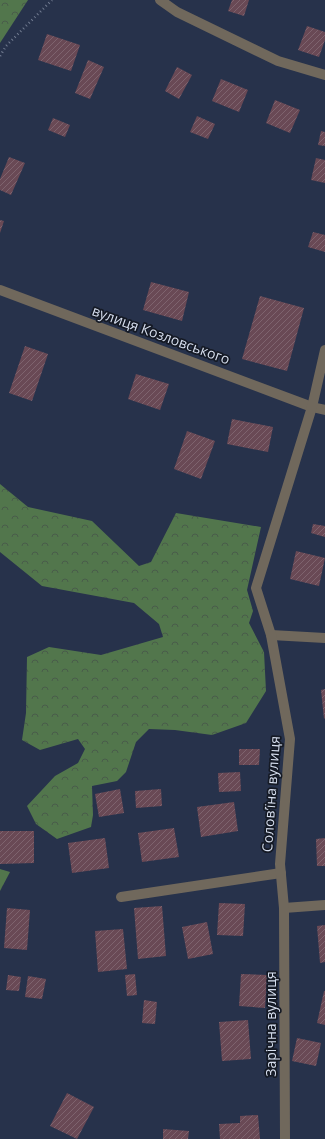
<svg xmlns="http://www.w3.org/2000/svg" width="325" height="1139" viewBox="0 0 325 1139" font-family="'Open Sans',sans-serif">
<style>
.forest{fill:url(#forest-crowns)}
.building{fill:url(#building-hatch)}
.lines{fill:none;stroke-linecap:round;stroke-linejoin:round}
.path{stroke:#717b90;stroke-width:2.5;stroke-dasharray:1 3;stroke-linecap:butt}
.street{stroke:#70685c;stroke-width:10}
.labels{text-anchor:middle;stroke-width:3.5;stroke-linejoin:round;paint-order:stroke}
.street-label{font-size:14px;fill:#d7dfef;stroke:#151a25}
</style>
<defs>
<pattern id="forest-crowns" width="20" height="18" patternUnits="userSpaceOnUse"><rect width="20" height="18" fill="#52764c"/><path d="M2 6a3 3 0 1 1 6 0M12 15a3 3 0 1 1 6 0" fill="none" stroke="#495c4a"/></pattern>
<pattern id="building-hatch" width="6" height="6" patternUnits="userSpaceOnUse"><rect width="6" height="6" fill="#694955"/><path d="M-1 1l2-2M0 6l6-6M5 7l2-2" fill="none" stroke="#7e636e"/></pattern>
</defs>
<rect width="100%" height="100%" fill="#27324b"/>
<g class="forest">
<path d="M0,0H28L0,43Z"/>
<path d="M0,484L28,507L92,521L139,566L151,562L176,513L261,527L247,590L253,611L249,623L264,652L266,691L246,723L212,735L175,730L149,729L136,742L126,772L117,781L92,786L93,815L91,827L57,839L36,824L27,806L55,776L78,763L85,749L78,739L40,750L22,740L26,713L27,657L49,647L101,655L163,637L159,624L134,603L42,586L0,552Z"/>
<path d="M0,869L10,872L0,891Z"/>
</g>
<g class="building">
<path d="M232,0H249L244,16L228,11Z"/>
<path d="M307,26L325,32V40L319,57L298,50Z"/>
<path d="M47,34L80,45L71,71L38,60Z"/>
<path d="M88,60L104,67L90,99L75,93Z"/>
<path d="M177,67L192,75L179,99L165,91Z"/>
<path d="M221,79L248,90L239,112L212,101Z"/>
<path d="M275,100L300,110L290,133L266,123Z"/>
<path d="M197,116L215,124L208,139L190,132Z"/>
<path d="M53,118L70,125L65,137L48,130Z"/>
<path d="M321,131L325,132V146L318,145Z"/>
<path d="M9,157L25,163L11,195L0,190V179Z"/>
<path d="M316,158L325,160V183L311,180Z"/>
<path d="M0,220L4,221L0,233Z"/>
<path d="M313,232L325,235V252L308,247Z"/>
<path d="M151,282L189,292L182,321L143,310Z"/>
<path d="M260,296L304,308L287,371L242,359Z"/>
<path d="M25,346L48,354L32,401L9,393Z"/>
<path d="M136,374L169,384L160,410L128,399Z"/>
<path d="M232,419L273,427L268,452L227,444Z"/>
<path d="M187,431L215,441L201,479L174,469Z"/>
<path d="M313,524L325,526V537L311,533Z"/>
<path d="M296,551L325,558L319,586L290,579Z"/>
<path d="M325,689V718L324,719L321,690Z"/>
<path d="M239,749H260L259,765H239Z"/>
<path d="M240,772L241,791L219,792L218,773Z"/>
<path d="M120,789L124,813L99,817L95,794Z"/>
<path d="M161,789L162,806L136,808L135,791Z"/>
<path d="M234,802L238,831L201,837L197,807Z"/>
<path d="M174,828L179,857L142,862L138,833Z"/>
<path d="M0,831H34V863L0,864Z"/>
<path d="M105,838L109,868L72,873L68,843Z"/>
<path d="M325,838V866H317L316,839Z"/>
<path d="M219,903L245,904L243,936L217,935Z"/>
<path d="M162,906L166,956L138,959L134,908Z"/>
<path d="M7,908L30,910L27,950L4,948Z"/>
<path d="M207,922L213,954L188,959L182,927Z"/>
<path d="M325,925V962L320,963L317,926Z"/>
<path d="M123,929L127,969L98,972L95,931Z"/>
<path d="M135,974L137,995L127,996L125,975Z"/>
<path d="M241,974L267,975L265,1008L239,1006Z"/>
<path d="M8,975L21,977L19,991L6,990Z"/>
<path d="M28,976L46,979L42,999L25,997Z"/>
<path d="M324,991H325V1025L317,1023Z"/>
<path d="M144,1000L157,1002L155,1024L142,1023Z"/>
<path d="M248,1020L251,1059L222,1061L219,1022Z"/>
<path d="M297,1038L321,1043L316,1066L292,1061Z"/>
<path d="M67,1093L94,1107L77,1139L50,1126Z"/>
<path d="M258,1115L260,1139H220L219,1124L240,1123V1116Z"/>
<path d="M163,1129L189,1131L188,1139H163Z"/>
</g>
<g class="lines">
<path class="path" d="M0,56L6,46L52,0"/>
<g class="street">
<path d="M160,0L177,12L278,61L325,75"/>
<path d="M0,290L312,407L325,410"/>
<path d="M271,635L325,638"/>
<path d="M121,897L281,873"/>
<path d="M284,908L325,905"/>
<path d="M285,1139L284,908L280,864L290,739L271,635L256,588L312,407L325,350"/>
</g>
</g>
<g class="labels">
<g class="street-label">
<text transform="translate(161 335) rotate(20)" y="5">вулиця Козловського</text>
<text transform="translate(271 794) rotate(-86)" y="5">Соловʼїна вулиця</text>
<text transform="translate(271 1024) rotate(-90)" y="5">Зарічна вулиця</text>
</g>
</g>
</svg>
